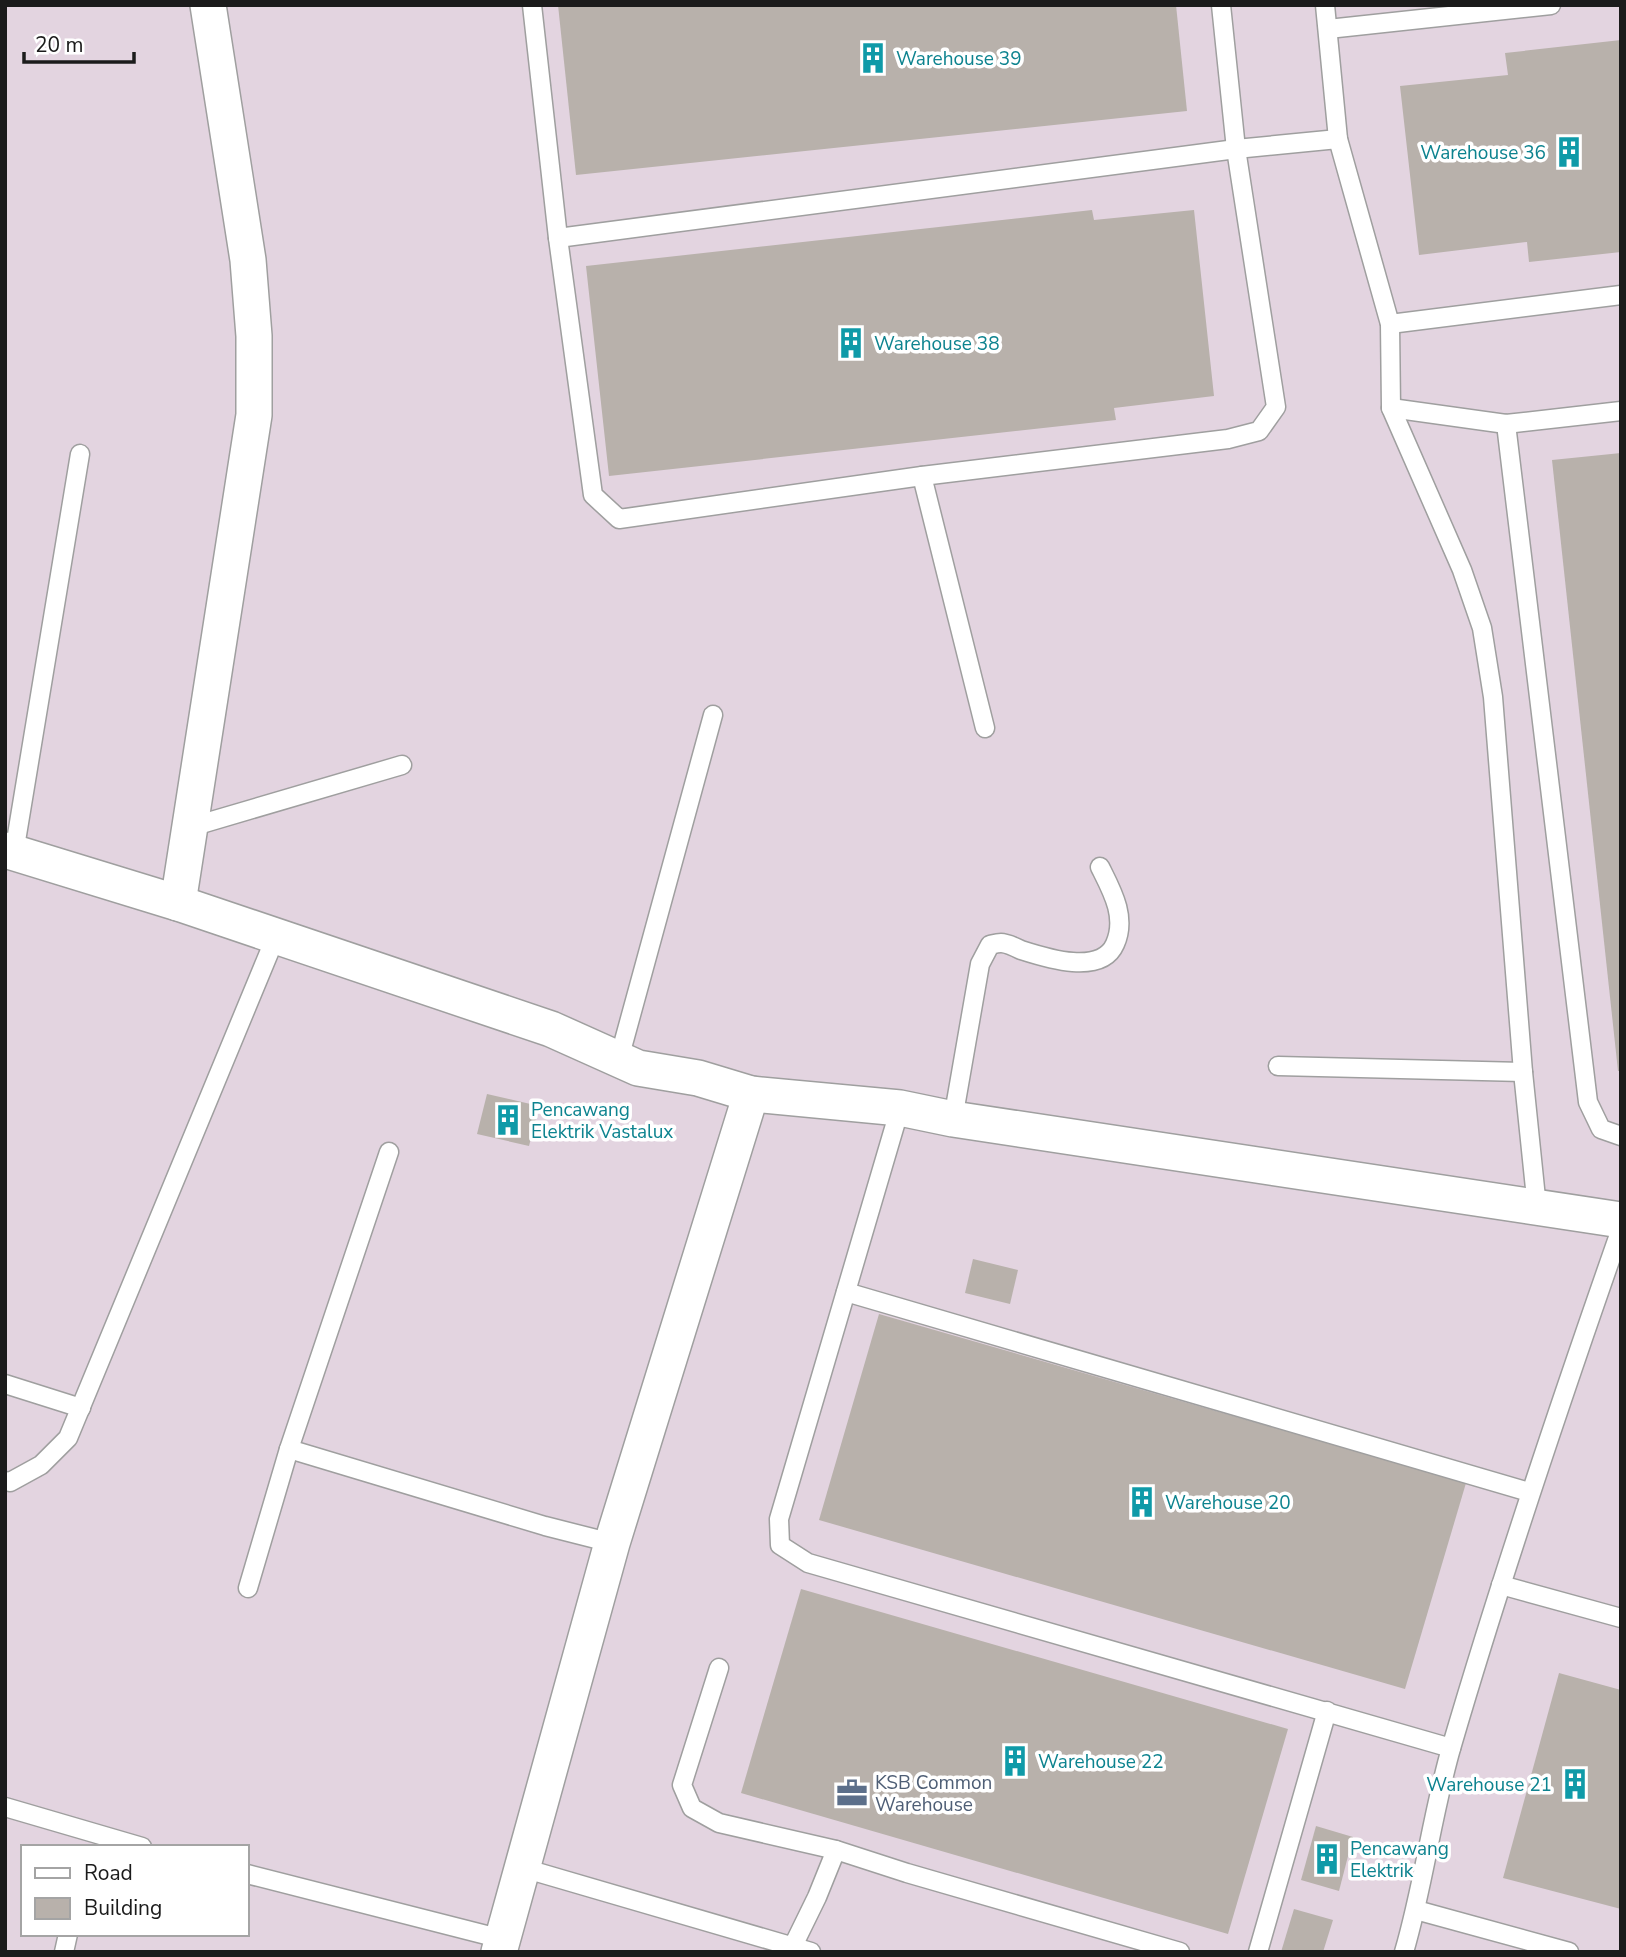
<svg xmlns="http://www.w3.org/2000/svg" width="1626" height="1957" viewBox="0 0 1626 1957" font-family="'Nunito Sans',sans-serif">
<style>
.industrial{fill:#e3d4e0;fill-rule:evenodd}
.building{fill:#b8b1ab}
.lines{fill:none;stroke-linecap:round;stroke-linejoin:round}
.service-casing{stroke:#9f9f9f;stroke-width:21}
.minor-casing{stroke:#9f9f9f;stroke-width:38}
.service{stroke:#fff;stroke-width:18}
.minor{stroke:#fff;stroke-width:35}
.labels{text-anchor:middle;stroke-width:7;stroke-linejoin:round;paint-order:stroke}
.culture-label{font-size:19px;fill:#0d838f;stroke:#fff;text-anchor:start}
.service-label{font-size:19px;fill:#4e5e75;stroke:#fff;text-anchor:start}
</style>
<rect width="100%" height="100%" fill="#ebe8e1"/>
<path class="industrial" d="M5,5H1621V1952H5ZM23,1847H247V1934H23Z"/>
<g class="building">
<path d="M558,5H1176L1187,111L576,175Z"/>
<path d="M1621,40V252L1529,262L1527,242L1419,255L1400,86L1508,75L1505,53Z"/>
<path d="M1092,210L1094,220L1194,210L1214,396L1114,408L1116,420L609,476L586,266Z"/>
<path d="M1621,453V1071H1618L1552,460Z"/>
<path d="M487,1094L539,1106L529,1146L477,1134Z"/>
<path d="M973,1259L1018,1270L1010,1304L965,1293Z"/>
<path d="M879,1314L1466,1483L1405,1689L819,1520Z"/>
<path d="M801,1589L1288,1729L1228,1934L741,1793Z"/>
<path d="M1559,1673L1621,1690V1909L1503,1878Z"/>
<path d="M1316,1826L1353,1837L1339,1891L1301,1880Z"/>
<path d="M1294,1909L1333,1920L1323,1952H1281Z"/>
</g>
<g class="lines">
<defs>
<g id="service">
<path d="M532,5L558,238L593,495L619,519L922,476L1228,439L1259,431L1276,407L1236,149L1221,5"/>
<path d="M1325,5L1338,139L1390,324L1391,408L1462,570L1482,628L1493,697L1523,1072L1537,1208"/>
<path d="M1328,29L1551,5"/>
<path d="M558,238L1236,149L1338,139"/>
<path d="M1390,324L1621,295"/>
<path d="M1391,408L1506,424L1621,411"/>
<path d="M1506,424L1588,1102L1601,1129L1621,1136"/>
<path d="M922,476L985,728"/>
<path d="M191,827L402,765"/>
<path d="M14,853L80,454"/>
<path d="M619,1059L713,715"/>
<path d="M1278,1066L1523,1072"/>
<path d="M900,1108L779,1519L780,1545L808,1563L1451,1748"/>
<path d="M953,1119L980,964L990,945C994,944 997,943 1001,943C1007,943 1015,947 1021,950C1046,958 1101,976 1115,944C1127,917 1112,891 1100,867"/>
<path d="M846,1292L1529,1492"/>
<path d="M5,1384L81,1408"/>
<path d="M289,1449L545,1526L612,1543"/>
<path d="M5,1481L10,1482L41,1465L68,1438L276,936"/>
<path d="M1501,1585L1621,1618"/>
<path d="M248,1588L289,1449L389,1152"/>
<path d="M719,1668L682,1785L692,1808L719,1823L836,1850"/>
<path d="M5,1807L142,1847"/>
<path d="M523,1868L811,1952"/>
<path d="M247,1874L502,1939"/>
<path d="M1416,1910L1569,1952"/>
<path d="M793,1946L817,1897L836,1850L907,1873L1180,1952"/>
<path d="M64,1952L68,1934"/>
<path d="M1258,1952L1327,1711"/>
<path d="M1404,1952C1424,1884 1432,1813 1452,1745C1503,1571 1561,1400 1621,1229"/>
</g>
<g id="minor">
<path d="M5,850L178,903L551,1029L638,1068L698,1078L751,1094L900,1108L953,1119L1621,1220"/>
<path d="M178,903L254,415V336L248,260L208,5"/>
<path d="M499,1952L612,1543L751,1094"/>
</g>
</defs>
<use href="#service" class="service-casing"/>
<use href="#minor" class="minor-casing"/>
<use href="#service" class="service"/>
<use href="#minor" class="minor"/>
</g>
<defs>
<symbol id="building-bare" viewBox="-9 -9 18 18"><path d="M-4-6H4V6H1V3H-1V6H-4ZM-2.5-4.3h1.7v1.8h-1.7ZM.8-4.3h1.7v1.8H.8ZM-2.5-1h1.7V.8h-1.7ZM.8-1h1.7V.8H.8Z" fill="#0f9aa8" stroke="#fff" stroke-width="2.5" paint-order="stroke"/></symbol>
<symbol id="office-bare" viewBox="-9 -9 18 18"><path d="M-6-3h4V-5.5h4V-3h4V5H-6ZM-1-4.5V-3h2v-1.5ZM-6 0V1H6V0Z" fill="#5c6f8a" stroke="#fff" stroke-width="2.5" paint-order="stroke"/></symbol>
</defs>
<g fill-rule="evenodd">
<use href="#building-bare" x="851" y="36" width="44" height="44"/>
<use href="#building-bare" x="1547" y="130" width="44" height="44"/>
<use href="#building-bare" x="829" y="321" width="44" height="44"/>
<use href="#building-bare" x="486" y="1098" width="44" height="44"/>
<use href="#building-bare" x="1120" y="1480" width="44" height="44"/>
<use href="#building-bare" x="993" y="1739" width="44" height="44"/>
<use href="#building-bare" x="1553" y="1762" width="44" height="44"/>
<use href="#office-bare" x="830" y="1771" width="44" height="44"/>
<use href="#building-bare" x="1305" y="1837" width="44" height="44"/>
</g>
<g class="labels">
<g class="culture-label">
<text x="896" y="65">Warehouse 39</text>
<text x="1546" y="159" text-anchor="end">Warehouse 36</text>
<text x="874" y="350">Warehouse 38</text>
<text x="531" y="1116">Pencawang<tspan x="531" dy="22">Elektrik Vastalux</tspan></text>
<text x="1165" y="1509">Warehouse 20</text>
<text x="1038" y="1768">Warehouse 22</text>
<text x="1552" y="1791" text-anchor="end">Warehouse 21</text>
<text x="1350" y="1855">Pencawang<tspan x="1350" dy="22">Elektrik</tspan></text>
</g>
<g class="service-label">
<text x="875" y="1789">KSB Common<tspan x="875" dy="22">Warehouse</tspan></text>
</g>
</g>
<rect width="1626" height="1957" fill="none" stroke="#1b1b1b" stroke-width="14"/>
<rect x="21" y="1845" width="228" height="91" fill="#ffffff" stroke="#a4a4a4" stroke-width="2"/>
<rect x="35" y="1868" width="35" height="10" fill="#ffffff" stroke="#a4a4a4" stroke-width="2"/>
<text x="84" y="1880" font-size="21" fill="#1b1b1b">Road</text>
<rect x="35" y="1898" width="35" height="21" fill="#b8b1ab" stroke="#a4a4a4" stroke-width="2"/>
<text x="84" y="1915" font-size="21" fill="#1b1b1b">Building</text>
<path d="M24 52v10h110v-10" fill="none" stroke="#1b1b1b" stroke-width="3.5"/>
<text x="35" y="52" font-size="21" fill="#1b1b1b" stroke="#ffffff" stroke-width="5" paint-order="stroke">20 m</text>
</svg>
